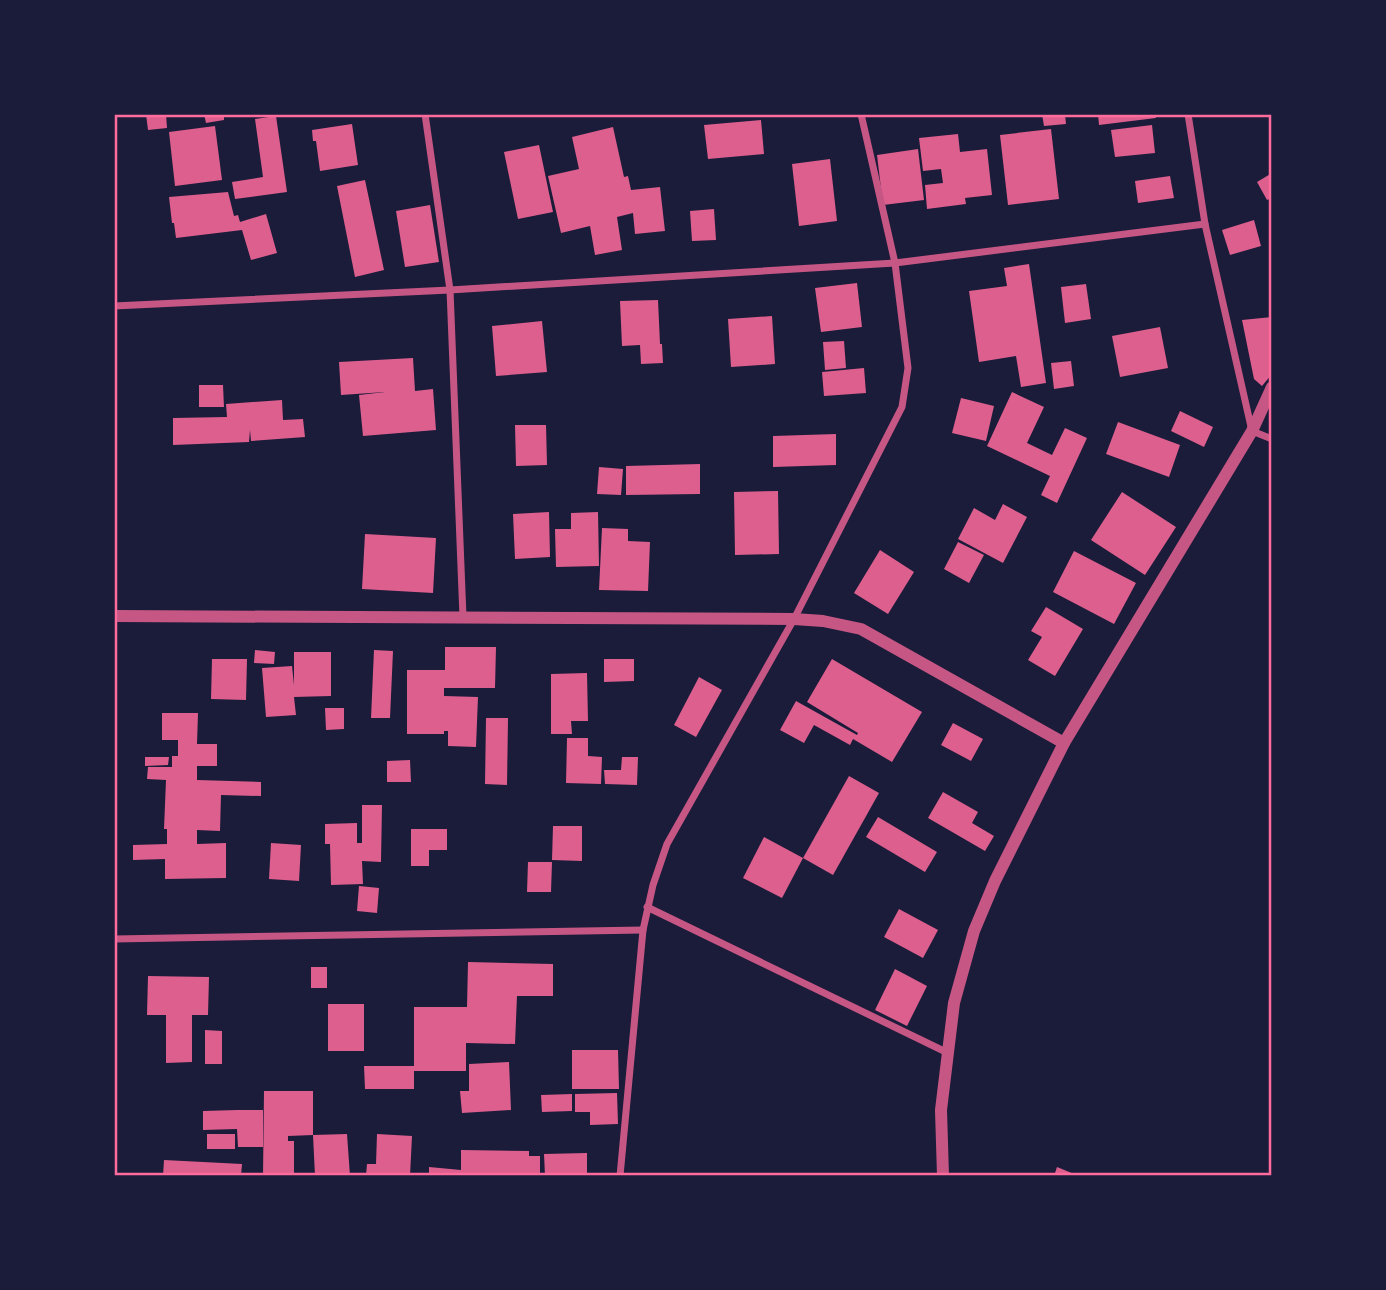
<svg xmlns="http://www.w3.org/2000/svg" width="1386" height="1290" viewBox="0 0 1386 1290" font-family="Lato,sans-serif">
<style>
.building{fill:#dd5f8e}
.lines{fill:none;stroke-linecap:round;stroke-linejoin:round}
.minor{stroke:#c65784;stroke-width:7}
.tertiary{stroke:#c65784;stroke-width:12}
.neatline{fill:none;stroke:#ff6b9d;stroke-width:2.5}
</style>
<rect width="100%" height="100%" fill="#1b1b3a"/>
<g class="building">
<path d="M146,114H166L167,128L148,130Z"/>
<path d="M204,114H224V120L206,123Z"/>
<path d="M1042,114H1065L1066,124L1044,126Z"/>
<path d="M1098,114H1155L1156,118L1099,125Z"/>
<path d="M276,116L287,192L235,199L232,182L263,177L255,119Z"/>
<path d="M761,120L764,154L708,159L704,125Z"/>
<path d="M352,124L358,165L320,171L316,141H313L312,130Z"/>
<path d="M1152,125L1155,153L1115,157L1111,130Z"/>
<path d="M215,126L222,180L175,186L169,132Z"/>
<path d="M613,127L624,177L628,176L631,190L660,187L665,231L635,234L633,213L617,217L622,250L595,255L590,226L561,233L548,176L579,169L572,137Z"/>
<path d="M1051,129L1059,199L1008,205L1000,135Z"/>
<path d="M958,134L960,152L987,149L992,195L965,198L966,204L927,209L925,185L943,183L941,169L923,171L919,138Z"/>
<path d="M539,145L553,212L518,219L504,152Z"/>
<path d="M918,149L924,200L883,205L877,155Z"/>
<path d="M830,159L837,221L799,226L792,164Z"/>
<path d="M1272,173V198L1267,200L1257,182Z"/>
<path d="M1170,176L1174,198L1138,203L1135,181Z"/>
<path d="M365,180L384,270L355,277L337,186Z"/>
<path d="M228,192L234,216L238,215L240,222L266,214L277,253L251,260L242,230L176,238L174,223H172L169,197Z"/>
<path d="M430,205L439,262L405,267L396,211Z"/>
<path d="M714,209L716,240L692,241L690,211Z"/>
<path d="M1254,220L1261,246L1230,255L1222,230Z"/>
<path d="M1029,264L1046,383L1021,387L1016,356L979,362L969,291L1007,286L1004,268Z"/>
<path d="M857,283L862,327L821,332L815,288Z"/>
<path d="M1086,284L1091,319L1065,323L1061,287Z"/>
<path d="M658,300L660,344H662L663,363L641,364L640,345L622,346L620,301Z"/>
<path d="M772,316L775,364L731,367L728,319Z"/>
<path d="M1272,317V374L1262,386L1254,379L1242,320Z"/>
<path d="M542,321L547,372L496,376L492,326Z"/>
<path d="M1160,327L1168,368L1120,377L1112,336Z"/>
<path d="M844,341L846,368L825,370L823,342Z"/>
<path d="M413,358L415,391L433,389L436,430L363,436L359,395L385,392L341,395L339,362Z"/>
<path d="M1071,361L1074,386L1054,389L1051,363Z"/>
<path d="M864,368L866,393L824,396L822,372Z"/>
<path d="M199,385H223L224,407H199Z"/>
<path d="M1012,392L1044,407L1027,443L1052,455L1065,428L1087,438L1057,503L1041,495L1050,476L987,446Z"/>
<path d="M961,398L994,406L986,441L952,433Z"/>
<path d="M282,400L283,420L303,419L305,437L251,441L250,430L249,442L173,445V418L227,417L226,404Z"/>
<path d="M1180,411L1213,427L1204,447L1171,431Z"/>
<path d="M1118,422L1180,445L1169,477L1106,454Z"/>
<path d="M515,425H546L547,465L516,466Z"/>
<path d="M836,434V465L773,467V436Z"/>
<path d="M700,464V494L626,495V466Z"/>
<path d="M599,467L623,469L621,495L597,494Z"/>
<path d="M778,491L779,554L735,555L734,492Z"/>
<path d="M1122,492L1176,527L1145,575L1091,540Z"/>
<path d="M1003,504L1027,517L1003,563L958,539L974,508L995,520Z"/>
<path d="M549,512L550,557L515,559L513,514Z"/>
<path d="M598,512L599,566L556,567L555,529H571V513Z"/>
<path d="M602,528L628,529V541L650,542L648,591L599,590Z"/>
<path d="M365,534L436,538L433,593L362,589Z"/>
<path d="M958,542L984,555L969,583L944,569Z"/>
<path d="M880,550L914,572L888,614L854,593Z"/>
<path d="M1074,551L1136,583L1114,624L1053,592Z"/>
<path d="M1046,607L1083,629L1055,676L1028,660L1042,637L1031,631Z"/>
<path d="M445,647H496L495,688H444V696L478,697L476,747L448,746V731H444V734H407V670H445Z"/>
<path d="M255,650L275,652L274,664L254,663Z"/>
<path d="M374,650L393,651L390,718H371Z"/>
<path d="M294,652H331V696L294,697L296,715L266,717L262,668L292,666L294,685Z"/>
<path d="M212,659H247L246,700L211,699Z"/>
<path d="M604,659H634V681L604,682Z"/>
<path d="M832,659L922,712L892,762L853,739L850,745L814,725L804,743L780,730L796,701L857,735L858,733L807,702Z"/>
<path d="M587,673L588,721H571L572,734H551V674Z"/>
<path d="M699,677L722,690L696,737L674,725Z"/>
<path d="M325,708H344V729L326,730Z"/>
<path d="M162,713H198L197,744H217V766H197V780L261,782V796L221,795L220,831L197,830V844L226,843V878L165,879V859L133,860V845L167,844V829H164L166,780L147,779L148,767H172V756H178V740H162Z"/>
<path d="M486,718H508L507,785L485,784Z"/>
<path d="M953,723L983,739L971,761L941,745Z"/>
<path d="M567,738H588V756L602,757L601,784L566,783Z"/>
<path d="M145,757H169L168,765L145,766Z"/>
<path d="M622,757H638L637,785L605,784L604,770H621Z"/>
<path d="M410,760L411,782H387V761Z"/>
<path d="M849,776L879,793L833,875L803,858Z"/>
<path d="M943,792L978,812L972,823L994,836L985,851L928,818Z"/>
<path d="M362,805H382L381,862L362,861L363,884L331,885L330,844H325V824L357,823V843H362Z"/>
<path d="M878,817L937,852L925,872L866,837Z"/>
<path d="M553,826H582V861L552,860Z"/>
<path d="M411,829H447V850H429V866H411Z"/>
<path d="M764,837L803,858L782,898L743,878Z"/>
<path d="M271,843L301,845L299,881L269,879Z"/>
<path d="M528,862H552L551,892H527Z"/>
<path d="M359,886L379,888L377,913L357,911Z"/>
<path d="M899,909L938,930L923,958L884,937Z"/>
<path d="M468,962L553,964V996H517L515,1044L466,1043V1071H414V1089H365L364,1066H414V1007H467Z"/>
<rect x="311" y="967" width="16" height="21"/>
<path d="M895,969L927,986L907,1026L875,1010Z"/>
<path d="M148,976L209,977L208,1015H192V1062L166,1063V1015H147Z"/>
<rect x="328" y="1004" width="36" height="47"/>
<path d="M205,1030L222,1031V1064H205Z"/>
<path d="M572,1050H618L619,1089H572Z"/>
<path d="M509,1062L511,1110L462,1113L460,1091H469V1064Z"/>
<path d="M264,1091H313V1135L347,1134L350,1176H315L313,1135L288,1136V1141H294V1176H263Z"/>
<path d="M617,1093L618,1124L590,1125V1112H575V1094Z"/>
<path d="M572,1094V1111L542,1112L541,1095Z"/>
<path d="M237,1110H263V1147H238L237,1129L203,1130V1111Z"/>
<rect x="207" y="1134" width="28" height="15"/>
<path d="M377,1134L412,1136L410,1176H366L367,1164H376Z"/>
<path d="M461,1150L529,1151V1156H540V1176H429V1167L461,1170Z"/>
<path d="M587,1153V1176H545L544,1154Z"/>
<path d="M164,1160L242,1164L241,1176H163Z"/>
<path d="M1057,1167L1079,1176H1054Z"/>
</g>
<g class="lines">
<g class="minor">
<path d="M425,114L450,290L463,617"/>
<path d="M1188,114L1205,224L1252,431L1272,439"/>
<path d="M114,306L450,290L895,263L1205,224"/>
<path d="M647,907L948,1053"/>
<path d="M114,939L643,930"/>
<path d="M620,1176L643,930L653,885L667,844L794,619L902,407L908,368L895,263L861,114"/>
</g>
<g class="tertiary">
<path d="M114,616L794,619L823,621L861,629L1064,743"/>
<path d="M943,1176L941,1110L954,1003L974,931L995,881L1064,743L1252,431L1272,387"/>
</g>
</g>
<rect width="1386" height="1290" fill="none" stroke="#1b1b3a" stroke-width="231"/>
<rect x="116" y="116" width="1154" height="1058" class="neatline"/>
</svg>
